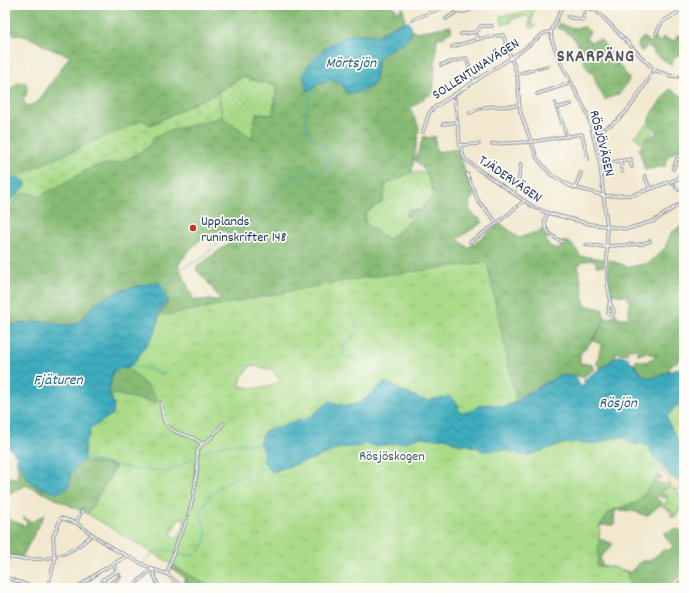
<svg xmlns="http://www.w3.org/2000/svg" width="689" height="593" viewBox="0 0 689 593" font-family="Dekko,sans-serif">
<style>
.grass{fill:url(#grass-dots);stroke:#628574}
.forest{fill:url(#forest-crowns);stroke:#51756a;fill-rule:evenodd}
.wetland{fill:url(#wetland-marsh);stroke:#628574}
.sand{fill:url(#sand-dots);stroke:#84847e}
.park{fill:url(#park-tufts);stroke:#628574;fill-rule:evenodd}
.pitch{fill:#aadb89;stroke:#628574}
.water{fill:url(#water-waves);stroke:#2c6e8e}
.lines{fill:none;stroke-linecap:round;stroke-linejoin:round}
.stream{stroke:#3eacbd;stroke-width:1}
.minor-casing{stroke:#868c96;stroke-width:3.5}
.secondary-casing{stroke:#868c96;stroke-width:4.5}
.minor{stroke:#fff;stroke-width:1.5}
.secondary{stroke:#fce5c4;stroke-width:2.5}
.poi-dot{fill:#c8321e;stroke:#fdfcf7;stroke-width:1.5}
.labels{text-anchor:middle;stroke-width:3.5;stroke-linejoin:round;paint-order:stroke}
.street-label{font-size:14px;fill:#1b2f5e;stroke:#fdfcf7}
.poi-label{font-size:14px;fill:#1b2f5e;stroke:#fdfcf7;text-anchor:start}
.park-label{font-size:14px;fill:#3f5a69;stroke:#fdfcf7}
.water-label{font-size:15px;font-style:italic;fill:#296184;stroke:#fdfcf7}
.district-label{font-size:18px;font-weight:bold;letter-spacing:1px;fill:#575562;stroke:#fdfcf7}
</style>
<defs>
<pattern id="grass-dots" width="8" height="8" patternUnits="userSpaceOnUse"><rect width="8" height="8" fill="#aadb89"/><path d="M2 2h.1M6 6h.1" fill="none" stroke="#92bc79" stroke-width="1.8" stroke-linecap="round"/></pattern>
<pattern id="forest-crowns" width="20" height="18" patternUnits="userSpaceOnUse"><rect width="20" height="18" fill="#87bb75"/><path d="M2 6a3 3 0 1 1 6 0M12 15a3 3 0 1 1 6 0" fill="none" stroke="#6e9863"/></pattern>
<pattern id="wetland-marsh" width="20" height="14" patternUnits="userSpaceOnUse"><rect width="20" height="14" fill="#aadb89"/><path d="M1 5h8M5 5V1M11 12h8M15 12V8" fill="none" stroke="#92bc79"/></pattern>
<pattern id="sand-dots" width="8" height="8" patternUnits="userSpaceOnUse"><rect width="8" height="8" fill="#eeda9e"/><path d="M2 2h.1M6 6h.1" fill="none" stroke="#ccbb8a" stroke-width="1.8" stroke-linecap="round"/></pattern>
<pattern id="park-tufts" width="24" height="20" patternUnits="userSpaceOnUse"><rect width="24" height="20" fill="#aadb89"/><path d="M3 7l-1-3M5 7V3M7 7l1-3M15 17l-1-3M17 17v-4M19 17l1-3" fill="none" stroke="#92bc79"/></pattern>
<pattern id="water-waves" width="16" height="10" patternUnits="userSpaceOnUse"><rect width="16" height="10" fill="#3eacbd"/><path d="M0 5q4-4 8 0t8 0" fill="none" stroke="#338c9d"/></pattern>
</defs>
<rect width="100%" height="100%" fill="#fdfcf7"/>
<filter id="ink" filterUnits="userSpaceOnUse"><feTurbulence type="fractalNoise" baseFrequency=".025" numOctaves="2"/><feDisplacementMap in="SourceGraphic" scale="8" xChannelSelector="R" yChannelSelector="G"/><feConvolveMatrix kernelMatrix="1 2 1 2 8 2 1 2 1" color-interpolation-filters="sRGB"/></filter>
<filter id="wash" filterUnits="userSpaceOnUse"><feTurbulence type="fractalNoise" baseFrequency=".012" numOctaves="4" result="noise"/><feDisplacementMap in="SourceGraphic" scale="16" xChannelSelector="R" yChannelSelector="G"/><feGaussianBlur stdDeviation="0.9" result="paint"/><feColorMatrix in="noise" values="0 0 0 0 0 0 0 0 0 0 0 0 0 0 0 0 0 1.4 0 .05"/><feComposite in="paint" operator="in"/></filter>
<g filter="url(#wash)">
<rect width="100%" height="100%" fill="#f1e8cf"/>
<g class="grass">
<path d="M242,77L277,85L273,115L252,138L222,117L218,92Z"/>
<path d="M412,172L427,173L434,195L419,211L413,209L415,217C404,225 397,236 385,240L365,224V213L382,202L386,184Z"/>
<path d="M671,486L672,488L676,489V491L684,500V508L682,507L677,514H675V517H671V511L660,505L662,503L667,504L668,502L666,501L668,497L666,494L661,493L662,489Z"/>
</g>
<g class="forest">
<path d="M5,5H392L398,12L403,7L405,22L391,27L377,36C357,29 330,41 315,56C310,61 307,68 303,74L315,86L318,83L330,80L343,85L345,91L376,78C373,44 405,51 412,30L415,32L451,26V32L445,33V37L437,38L433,94L427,96L410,109L419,127L412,172L386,184L382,202L365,213V224L383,235L385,240C397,236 404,225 415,217L414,214L406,217L408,210L419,211L434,195L427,173L415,160L424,136L428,138L435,136L436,152L459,149L465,172L474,195L469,202L470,211L483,222L457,239L468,248L500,223L519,238L545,229L550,236L546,240L549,246L559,250L562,242C571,240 576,248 580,256L604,259V266H596V260L583,261L578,266L585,305L602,309L605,319L606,317L610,318L616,313L618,318H628L630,303L627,296L612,294L608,275L609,260L629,267L649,263L665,248L671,233L684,224V356L670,367L669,371C648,380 648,382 634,364L637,360L646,362L656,356L646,352L638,355V349H626L628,354L615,352L616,357L600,369L597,364L601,344L593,341L604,320L592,341L580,354V363L592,365L595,369L583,377L560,375L515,400L316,366L253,363L242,376L239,386L664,467L657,476H660L662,479H656V482L666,484L669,482L671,486L666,489H662L661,493L666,494L667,497L663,498L657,495L656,498L662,503L647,516L633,511L615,510L614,525H600L599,538L613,544L600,558L602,565L630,572L642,561H649L665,549L668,551L673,546L666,538L664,533L677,529L684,532V574L665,588H185L184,577L170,567L172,564L190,573L274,531L116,464L88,514L26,485L12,492L5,493V477L17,478L18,474L17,462L22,467L27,479L71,473L84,460L114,404L109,393L113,370L128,367L156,331L160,312L168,301L124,289L104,298L87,311L80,321L76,324L61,325L48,321L5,325V216L20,194L79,163L172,130L222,117L252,138L256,114L273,115L277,86L242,77C174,120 98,145 23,175L5,177V95L18,82L26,83L27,92L23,101L28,106L37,103L70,56L48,48L31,38L5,32ZM222,230L227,232L232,241L197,267L196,270L207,281L221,300H194L178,265C190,249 202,233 222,230Z"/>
<path d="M558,23L571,28L585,27L590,32L586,38L591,42L600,39L628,77L629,80L620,93L605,100C601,92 595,84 594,75C575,61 588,38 557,28Z"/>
<path d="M677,35L684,38V56L676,55L671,65L654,53L648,45L642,52L638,47L639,41L644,37L648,42H652L653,36L656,37V41H662L663,37L671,41L676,40Z"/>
<path d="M670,89L684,97V151C671,152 667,154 665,166L645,170L639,149L647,139L658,132L648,122L651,114Z"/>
<path d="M44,515L22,557L5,555V518L25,526L27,523L23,517L32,522Z"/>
</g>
<path class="wetland" d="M218,92L222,117L172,130L153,138V140L147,148L122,162L101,165L89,169L38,197C22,186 12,200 7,216L10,229L7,246L5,247V206L20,191L19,178L5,179V177L19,175L142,120L150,125L157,122Z"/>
<path class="sand" d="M665,468L670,476L684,485V491L672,488L663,472Z"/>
<g class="park">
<path d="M525,5L536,6L532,15L533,18L531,24L536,26L531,29L528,24L530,23L529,18L527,16L510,19L511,23L502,24L500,16L524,13L528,8Z"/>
<path d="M487,262L521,425L674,392L684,419V450L665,466L638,502L610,511L600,525L597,566L612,567L627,572L630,588H212L88,514L116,466L85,461L79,452L84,433L113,410L114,404L110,393L156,403L157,397L124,363L158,313L168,315L348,280ZM251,365L273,370L280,381C265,391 256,389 239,386L242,376ZM179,518H185L184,527L178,537L176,538L172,536V531Z"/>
</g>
<path class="pitch" d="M648,124L654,131L641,143L635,136Z"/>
<g class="water">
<path d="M405,22H409C410,25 412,28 412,31C410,46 386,47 379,59C375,68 377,75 374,84C366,91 358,93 347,93L343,85L337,82L330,80L318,83L313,89L307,91L303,74C318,50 346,26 377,36L391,27Z"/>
<path d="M19,178L26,182V186L5,206V179Z"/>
<path d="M159,282L168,301L160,312L156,331L134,363L128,367L113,370L109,393L114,404L113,414L90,429L89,436L85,442L84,460L71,473L69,487L56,493C47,490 34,487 27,478C23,473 23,466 17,462V456L11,449L5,447V325C19,324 35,321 48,321C58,322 67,328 77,323C82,321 88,310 94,305C114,290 135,286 159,282Z"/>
<path d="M618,356L627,357L644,376L652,378L684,366V405L676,406L667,417C668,422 675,437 679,440H684V485L670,476L663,464L654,457L648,446L641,443L635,445L621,437L606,440L597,444L576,442L563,444L527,456L505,450L482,451L477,447H472L468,444H458L445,438L436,439L420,437L407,442L376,446L367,445L364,443L361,446C355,447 338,448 334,450C316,460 292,464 272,472L262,459L264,452L259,444L264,432L270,428L283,427L286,424L308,418L330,401L345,406L360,403L384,383L396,386L399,390L417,397V398L431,401L432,399L450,397L459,405L458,409L460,412H467L473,410L478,406L488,404L505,407L519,400L527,392L528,394L560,375L575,376L580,386H585L584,380Z"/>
</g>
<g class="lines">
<g class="stream">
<path d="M273,197C288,181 306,170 328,167C336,146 308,144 306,123C305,111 309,100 313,89"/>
<path d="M199,260L227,236L250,224L271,200"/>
<path d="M172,282C175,270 186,266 197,261"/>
<path d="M162,288L171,283"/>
<path d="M355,322L357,326"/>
<path d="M346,344L360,331L357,326"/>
<path d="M343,357L344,344"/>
<path d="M345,357L359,361"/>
<path d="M131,365L166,374"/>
<path d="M198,456C214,444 239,443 259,444"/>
<path d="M84,458L131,469L169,471L195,458"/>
<path d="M144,563C166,531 184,570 201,549C203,546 206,541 206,538C207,529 201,521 201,513C207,487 244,473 268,467"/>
<path d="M150,572L158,588"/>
</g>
</g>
</g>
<g filter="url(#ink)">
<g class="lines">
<defs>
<g id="minor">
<path d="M456,5L458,11L464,12L472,9"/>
<path d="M563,5L551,32L552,41L560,61L588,115L600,164L607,227V281L610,298L608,314L612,316L614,311L610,303"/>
<path d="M573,5L595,10L602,16L654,70L671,76L684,77"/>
<path d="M673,5L684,8"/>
<path d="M595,10L599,5"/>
<path d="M568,17L583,20L585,8"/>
<path d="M446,19L458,11"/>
<path d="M412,20L448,5"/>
<path d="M476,32L481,26H492"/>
<path d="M461,34L476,32L478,39"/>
<path d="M656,34L662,22L677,13L679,8"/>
<path d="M452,47L478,39L503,35L517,74L520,111L537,158L550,174L570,186L605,196L633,195L678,179L684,164"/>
<path d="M441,65L466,58L474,80"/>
<path d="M517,74L548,66"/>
<path d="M454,94L460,145L464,158L479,170L535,208L548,213L590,224L627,229L654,221L684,201"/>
<path d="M537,94L571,83"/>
<path d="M555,103L557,108"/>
<path d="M470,113C491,102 499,109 519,105"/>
<path d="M443,124L457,122"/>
<path d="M423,132L429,113L435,107L520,52L544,33L551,32"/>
<path d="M593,132C624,126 638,95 654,70"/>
<path d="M567,137L557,108L571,104"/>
<path d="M492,144L530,142L582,134L588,159"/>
<path d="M460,145L479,144"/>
<path d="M602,150L604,149L610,162"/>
<path d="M630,160L632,167"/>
<path d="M620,161L622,172"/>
<path d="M600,164L631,159"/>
<path d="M673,169L677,159L684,161"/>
<path d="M467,174L478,201L497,223"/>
<path d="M645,176L650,189"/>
<path d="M672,183L679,190"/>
<path d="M575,188L581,173"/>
<path d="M513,193L518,183L521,164"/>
<path d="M547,214C540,229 550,236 563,242"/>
<path d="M470,242L496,224L524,201"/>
<path d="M586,245L608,247"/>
<path d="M607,246L642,244L650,241"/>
<path d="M160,402C163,410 161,417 166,424C176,437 192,433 202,444"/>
<path d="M76,523L82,511"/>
<path d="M5,557C41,562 64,561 92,535"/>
<path d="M152,569L159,588"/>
<path d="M167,574L178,539L184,528L193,499L197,470V452L202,444L209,440L224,423"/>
<path d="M5,577L36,588"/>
<path d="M103,579L107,586"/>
<path d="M102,580L117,571L113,564"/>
<path d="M105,587L120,577L117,571"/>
<path d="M47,588L55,560L53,537L61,518L76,523L112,548L152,569L167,574L183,588"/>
<path d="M77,588L99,572L127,556"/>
<path d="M131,588L152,569"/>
</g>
<path id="secondary" d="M673,588L684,580"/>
</defs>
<use href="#minor" class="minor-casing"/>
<use href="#secondary" class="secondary-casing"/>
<use href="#minor" class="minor"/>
<use href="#secondary" class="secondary"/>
</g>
</g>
<circle class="poi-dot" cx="193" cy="228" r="4"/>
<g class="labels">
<g class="street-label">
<text transform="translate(475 68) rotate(-33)" y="5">SOLLENTUNAVÄGEN</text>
<text transform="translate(603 143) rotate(76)" y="5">RÖSJÖVÄGEN</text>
<text transform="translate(511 178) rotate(34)" y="5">TJÄDERVÄGEN</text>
</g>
<g class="poi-label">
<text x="201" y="225">Upplands<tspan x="201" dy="16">runinskrifter 148</tspan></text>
</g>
<g class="park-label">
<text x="392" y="460">Rösjöskogen</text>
</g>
<g class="water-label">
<text x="351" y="67">Mörtsjön</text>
<text x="58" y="384">Fjäturen</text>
<text x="618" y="407">Rösjön</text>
</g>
<g class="district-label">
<text x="596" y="61">SKARPÄNG</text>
</g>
</g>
<rect width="689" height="593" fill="none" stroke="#fdfcf7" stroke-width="20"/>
</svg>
